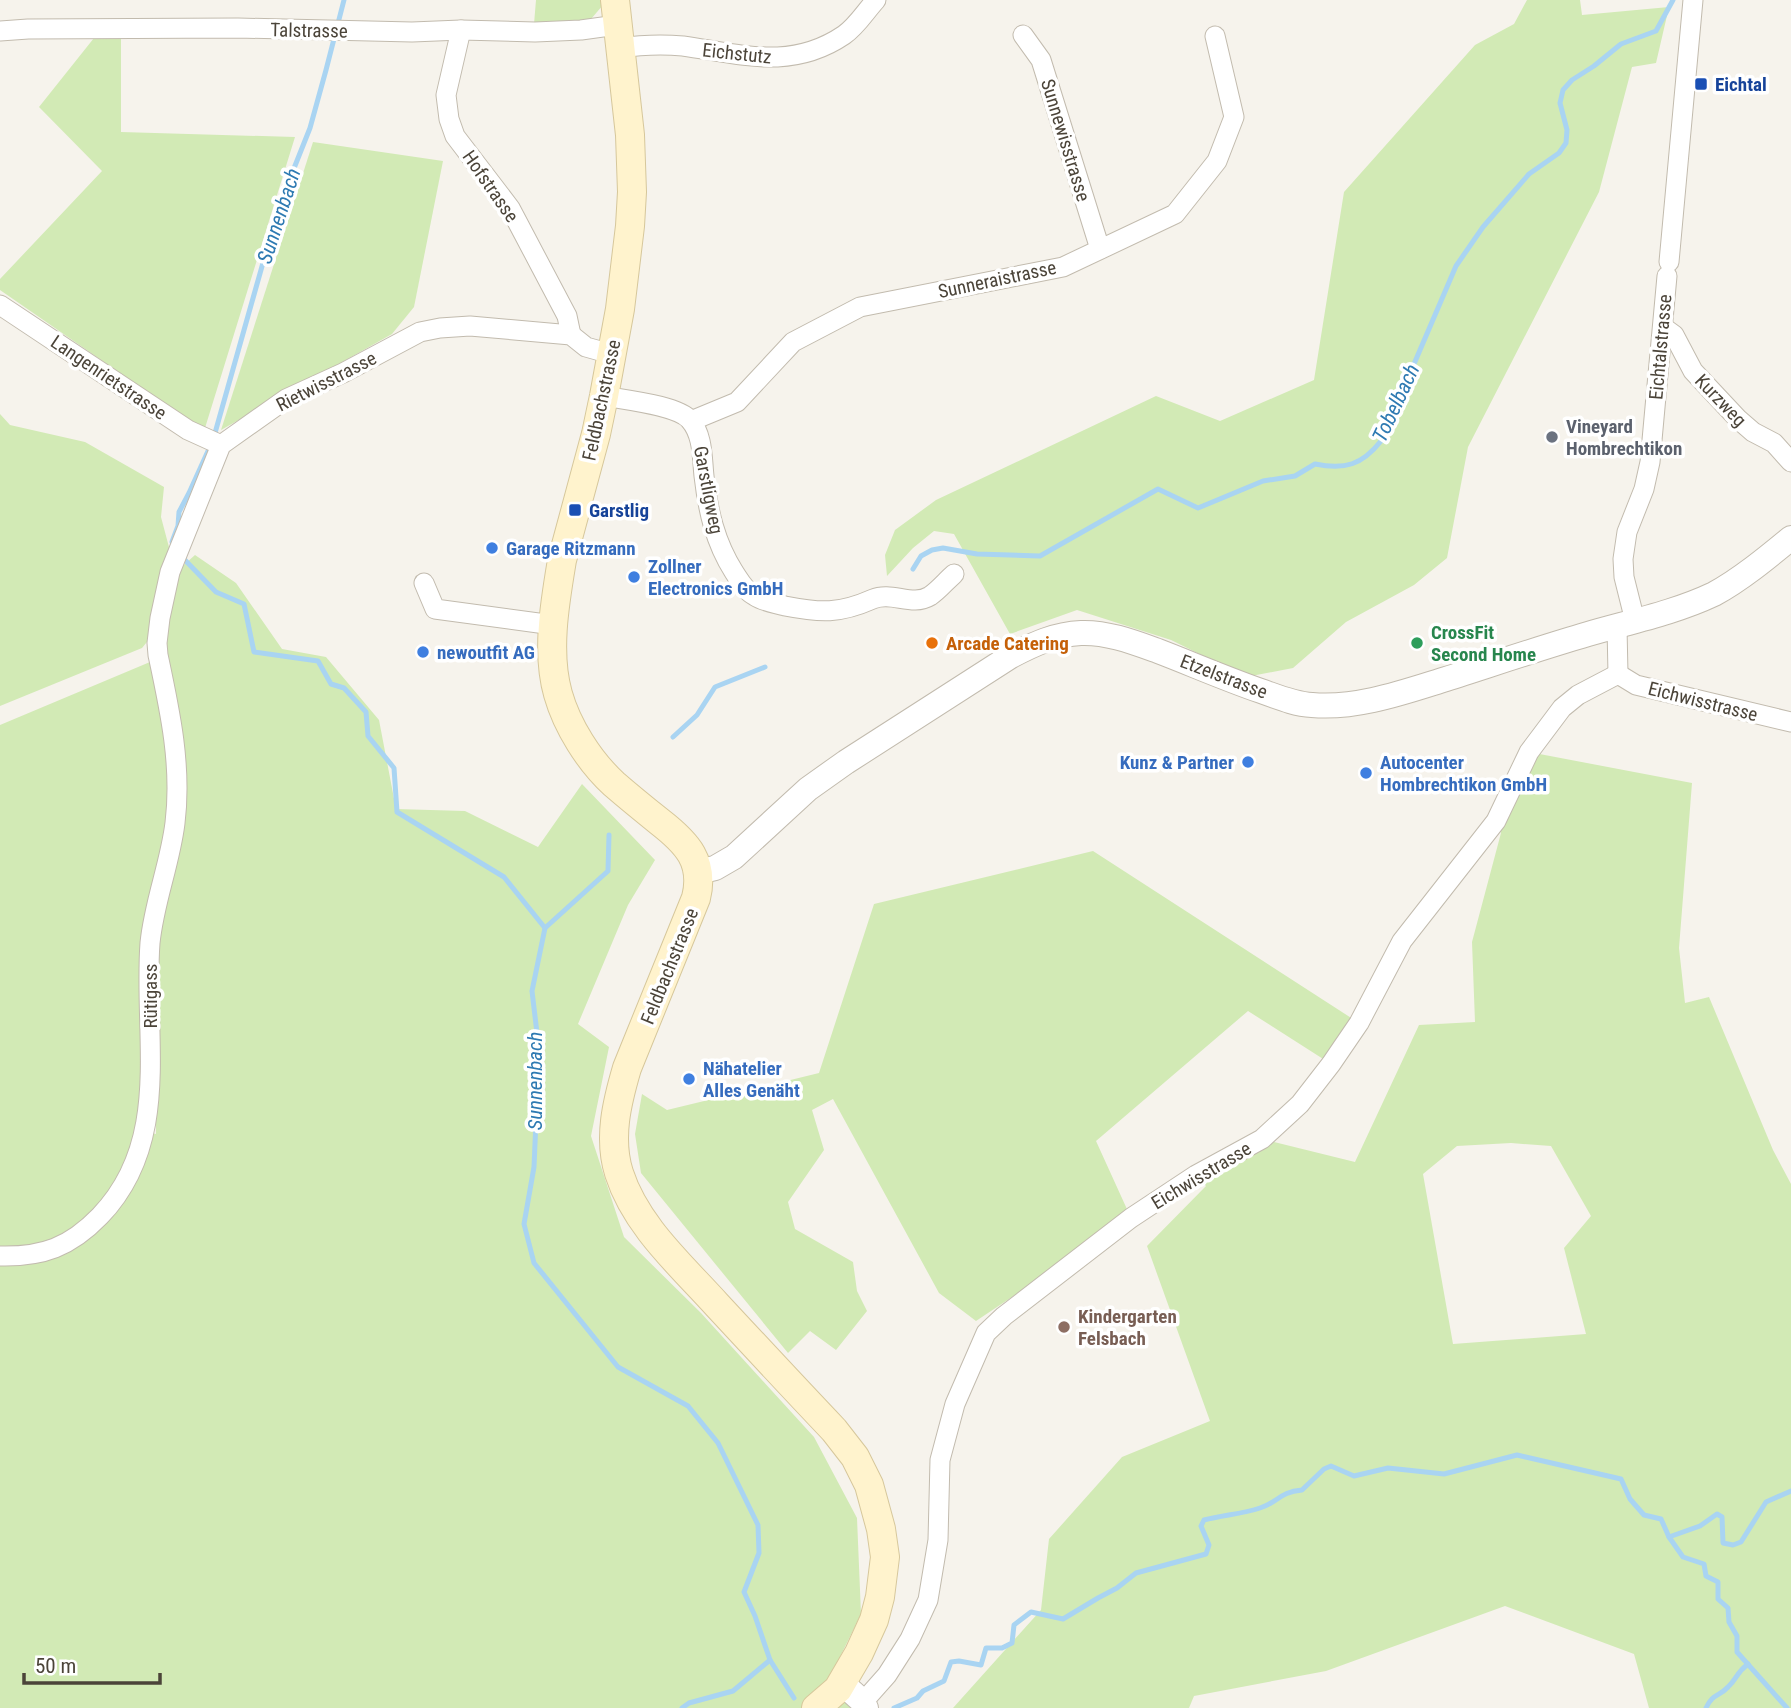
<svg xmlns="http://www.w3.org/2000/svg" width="1791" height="1708" viewBox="0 0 1791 1708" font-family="'Roboto Condensed',sans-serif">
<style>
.green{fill:#d2eab5;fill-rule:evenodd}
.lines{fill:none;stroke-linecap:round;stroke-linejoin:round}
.stream{stroke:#a9d4f2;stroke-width:5}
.minor-casing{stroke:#c2bbae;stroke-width:21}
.tertiary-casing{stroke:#c2bbae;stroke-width:26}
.secondary-casing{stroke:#d6c79b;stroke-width:30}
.minor{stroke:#fff;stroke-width:19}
.tertiary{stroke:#fff;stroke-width:24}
.secondary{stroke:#fff3cd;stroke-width:28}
.transit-dot{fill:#1a4fb4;stroke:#fff;stroke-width:2.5}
.worship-dot{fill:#6b7280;stroke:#fff;stroke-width:2.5}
.shop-dot{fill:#3f7fe0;stroke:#fff;stroke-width:2.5}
.food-dot{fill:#e8710a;stroke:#fff;stroke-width:2.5}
.leisure-dot{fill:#2e9e5b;stroke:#fff;stroke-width:2.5}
.education-dot{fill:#8d6e63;stroke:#fff;stroke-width:2.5}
.labels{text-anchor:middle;stroke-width:7;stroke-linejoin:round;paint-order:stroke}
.street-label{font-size:19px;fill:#4b4439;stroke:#fff}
.transit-label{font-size:19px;font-weight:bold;fill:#164399;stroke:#fff;text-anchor:start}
.worship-label{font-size:19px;font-weight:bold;fill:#5b616d;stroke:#fff;text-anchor:start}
.shop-label{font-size:19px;font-weight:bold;fill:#366cbe;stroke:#fff;text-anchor:start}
.leisure-label{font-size:19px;font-weight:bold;fill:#27864d;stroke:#fff;text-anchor:start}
.food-label{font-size:19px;font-weight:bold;fill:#c56008;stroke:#fff;text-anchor:start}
.education-label{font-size:19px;font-weight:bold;fill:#785e54;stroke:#fff;text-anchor:start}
.water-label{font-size:21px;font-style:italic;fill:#2e7ab2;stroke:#fff}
</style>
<rect width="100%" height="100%" fill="#f6f3ec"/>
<g class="green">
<path d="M536,0H603V5L591,19L534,24Z"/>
<path d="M1527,0H1580L1582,15L1669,7L1656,63L1632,67L1599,192L1468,447L1447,558L1414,585L1346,622L1293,668L1246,677L1171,640L1077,610L1010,634L954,534L934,531L913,548L887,576L885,555L895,530L936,500L1156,396L1220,421L1314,380L1344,192L1475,45L1514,24Z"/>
<path d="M121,36V132L295,137L205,428L195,425L0,290V279L102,171L39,107L94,38Z"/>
<path d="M313,142L443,161L414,307L392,334L221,430Z"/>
<path d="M0,414L10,425L85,442L164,487L161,517L170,551L154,598L151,637L142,648L0,706Z"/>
<path d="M195,555L236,583L282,649L326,657L379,720L396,809L465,811L538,847L582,784L655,860L628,905L578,1024L609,1047L591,1136L624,1237L701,1313L814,1437L857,1518L861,1614L838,1661L853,1708H0V725L150,662L156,669L173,764L168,834L146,929L143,1097L140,1130L156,1134L154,973L161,909L180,829L183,749L162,647L177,571Z"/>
<path d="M1529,752L1692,783L1679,948L1685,1003L1709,997L1773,1150L1791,1184V1708H1649L1634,1654L1505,1606L1326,1671L1194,1696L1189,1708H953L1041,1610L1049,1539L1122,1457L1210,1421L1147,1246L1206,1186L1196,1175L1262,1139L1355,1162L1419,1025L1475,1022L1472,942L1501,833L1496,821ZM1511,1143L1551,1146L1591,1216L1564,1248L1586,1334L1453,1344L1423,1174L1457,1146Z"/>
<path d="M1093,851L1359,1023L1331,1064L1248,1011L1096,1141L1131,1218L976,1321L939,1293L833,1099L812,1110L824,1150L788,1202L795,1229L853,1262L857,1291L867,1311L836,1350L810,1331L788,1353L641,1173L635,1134L642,1094L667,1110L819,1073L874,904Z"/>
</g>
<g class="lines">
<g class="stream">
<path d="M215,433L279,206L310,128L326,70L344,0"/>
<path d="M174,548L172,542L178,526L179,512L189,493L208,451"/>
<path d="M181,556L216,592L244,604L254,652L318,661L331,684L344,688L366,712L368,736L394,768L397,812L504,877L545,928L532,991L539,1050L534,1167L524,1224L534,1263L618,1367L688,1406L718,1443L758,1525L759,1553L744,1592L755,1616L770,1660L794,1698"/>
<path d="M913,569L921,556L932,550L943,548L977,554L1040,556L1158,489L1198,508L1263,481L1295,476L1315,464C1345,470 1362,465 1381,441L1456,266L1483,227L1529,174L1559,153L1566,143L1567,130L1560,103L1563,90L1572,80L1594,66L1621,44L1656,31L1673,0"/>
<path d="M673,737L697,715L715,687L765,667"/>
<path d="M545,928L608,871L609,835"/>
<path d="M1669,1537L1683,1557L1704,1564L1706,1576L1718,1582V1599L1728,1608L1729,1622L1737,1636V1652L1787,1708"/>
<path d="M682,1708L689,1703L733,1691L770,1660"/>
<path d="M894,1708L917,1698L923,1691L944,1681L951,1662L959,1661L981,1665L986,1648H1002L1012,1643L1014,1625L1031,1612L1063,1619L1098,1598L1117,1588L1136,1573L1206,1554L1209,1545L1201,1526L1204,1520C1223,1515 1242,1514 1260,1508C1279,1502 1279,1492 1302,1490L1324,1469L1331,1466L1354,1476L1388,1468L1444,1474L1517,1455L1621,1479L1630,1499L1644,1515L1661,1519L1669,1537L1700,1526L1717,1514L1722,1517L1723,1543L1733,1545L1741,1542L1766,1502L1791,1491"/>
<path d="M1706,1708C1713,1693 1719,1697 1728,1687C1737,1679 1736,1673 1748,1664"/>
</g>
<defs>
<g id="minor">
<path d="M461,30L446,95L449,119L455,136L510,208L567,316L571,335"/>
<path d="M0,31L28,29L238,28L412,32L461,30L535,32L581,30L617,25"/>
<path d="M1023,35L1041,60L1100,249"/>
<path d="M619,48C640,45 662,44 683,46C740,54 791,71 844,35C857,26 865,12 876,0"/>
<path d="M1669,262L1693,0"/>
<path d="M0,305L188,430L221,445"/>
<path d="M1663,327L1674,335L1693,371L1738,419L1753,432L1774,443L1791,462"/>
<path d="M604,396C624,400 677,405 690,420C703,435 702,457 704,476C708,511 715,542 734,572C740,581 745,591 755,596C764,602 775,603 785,606C821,613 839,614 873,599C892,591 912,607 930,596C939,590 946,581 954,574"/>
<path d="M691,421L737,402L793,342L860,307L1063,267L1175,214L1217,161L1234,117L1215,36"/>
<path d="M424,583L435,609L553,625"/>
<path d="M1635,621L1624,577L1623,559L1627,532L1644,489L1650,462L1667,276"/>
<path d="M1617,627L1618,674"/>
<path d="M1618,674L1636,685L1791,722"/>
<path d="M0,1256C43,1257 70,1247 100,1216C173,1140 143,1037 150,943C154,902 170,864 175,823C182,766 170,711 158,655L157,643L160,618L170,572L221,445L286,399L343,373L420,332L440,328L470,326L571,335L586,347L611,354"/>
<path d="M863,1702L887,1675L910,1639L928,1600L938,1540L940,1460L955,1404L986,1333L1004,1316L1131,1218L1196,1175L1262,1139L1300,1104L1331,1064L1359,1023L1402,941L1496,821L1529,752L1562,708L1578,695L1618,674"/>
</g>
<g id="tertiary">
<path d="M698,872L715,868L734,857L808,789L846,762L1011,656C1034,644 1055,634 1081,633C1107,632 1133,642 1158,651C1192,664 1226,679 1261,691C1278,697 1294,704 1312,705C1357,709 1404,692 1446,679C1493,664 1540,648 1588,634C1629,622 1674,613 1714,594C1740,580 1768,557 1791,538"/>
<path d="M842,1683L863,1702L866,1708"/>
</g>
<path id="secondary" d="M615,0L630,135L632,192L630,226L620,309L604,396L596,434L562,560C555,602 546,652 558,694C567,726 589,761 614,784C629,797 645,810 660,822C687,843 705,862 696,898L627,1068C617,1102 608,1138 619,1173C636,1226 681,1265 717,1305C756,1347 795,1389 834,1430L855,1457L869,1485L881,1529L885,1557L880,1597L874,1620L859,1653L838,1689L816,1708"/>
</defs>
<use href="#minor" class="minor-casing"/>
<use href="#tertiary" class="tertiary-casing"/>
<use href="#secondary" class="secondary-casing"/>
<use href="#minor" class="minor"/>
<use href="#tertiary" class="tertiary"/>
<use href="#secondary" class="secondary"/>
</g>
<g class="transit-dot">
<rect x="1694" y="77" width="14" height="14" rx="3.5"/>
<rect x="568" y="503" width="14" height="14" rx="3.5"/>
</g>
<circle class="worship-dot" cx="1552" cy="437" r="7"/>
<g class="shop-dot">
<circle cx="492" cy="548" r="7"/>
<circle cx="634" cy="577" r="7"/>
<circle cx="423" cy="652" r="7"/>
<circle cx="1248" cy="762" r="7"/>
<circle cx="1366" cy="773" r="7"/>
<circle cx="689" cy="1079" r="7"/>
</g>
<circle class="food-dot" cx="932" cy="643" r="7"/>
<circle class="leisure-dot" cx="1417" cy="643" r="7"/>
<circle class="education-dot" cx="1064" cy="1327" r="7"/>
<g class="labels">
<g class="street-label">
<text transform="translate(309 30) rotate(1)" y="7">Talstrasse</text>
<text transform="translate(737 53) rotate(6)" y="7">Eichstutz</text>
<text transform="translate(1066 140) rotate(73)" y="7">Sunnewisstrasse</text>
<text transform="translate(491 186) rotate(55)" y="7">Hofstrasse</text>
<text transform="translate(997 279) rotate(-12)" y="7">Sunneraistrasse</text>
<text transform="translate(1660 347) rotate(-85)" y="7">Eichtalstrasse</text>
<text transform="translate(109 377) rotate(34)" y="7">Langenrietstrasse</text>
<text transform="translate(326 381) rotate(-27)" y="7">Rietwisstrasse</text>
<text transform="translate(601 400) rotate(-78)" y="7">Feldbachstrasse</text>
<text transform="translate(1721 400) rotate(46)" y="7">Kurzweg</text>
<text transform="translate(709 490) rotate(79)" y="7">Garstligweg</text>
<text transform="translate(1224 676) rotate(21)" y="7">Etzelstrasse</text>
<text transform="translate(1703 701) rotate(14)" y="7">Eichwisstrasse</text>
<text transform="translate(669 966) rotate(-68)" y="7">Feldbachstrasse</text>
<text transform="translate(150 996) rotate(-90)" y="7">Rütigass</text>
<text transform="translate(1201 1175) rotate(-31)" y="7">Eichwisstrasse</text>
</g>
<g class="transit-label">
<text x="1715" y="91">Eichtal</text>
<text x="589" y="517">Garstlig</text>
</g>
<g class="worship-label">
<text x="1566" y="433">Vineyard<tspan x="1566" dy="22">Hombrechtikon</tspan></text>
</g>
<g class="shop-label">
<text x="506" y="555">Garage Ritzmann</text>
<text x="648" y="573">Zollner<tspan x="648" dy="22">Electronics GmbH</tspan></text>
<text x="437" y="659">newoutfit AG</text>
<text x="1234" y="769" text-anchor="end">Kunz &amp; Partner</text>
<text x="1380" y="769">Autocenter<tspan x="1380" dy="22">Hombrechtikon GmbH</tspan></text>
<text x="703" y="1075">Nähatelier<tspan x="703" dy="22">Alles Genäht</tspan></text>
</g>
<g class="leisure-label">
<text x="1431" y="639">CrossFit<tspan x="1431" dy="22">Second Home</tspan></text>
</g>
<g class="food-label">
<text x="946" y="650">Arcade Catering</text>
</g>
<g class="education-label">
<text x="1078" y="1323">Kindergarten<tspan x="1078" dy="22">Felsbach</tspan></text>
</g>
<g class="water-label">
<text transform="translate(279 216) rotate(-72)" y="7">Sunnenbach</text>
<text transform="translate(1396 403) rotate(-65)" y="7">Tobelbach</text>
<text transform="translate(535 1081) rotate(-90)" y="7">Sunnenbach</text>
</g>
</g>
<path d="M24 1673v10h136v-10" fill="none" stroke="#4b4439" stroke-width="3.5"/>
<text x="35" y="1673" font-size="21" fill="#4b4439" stroke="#ffffff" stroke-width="5" paint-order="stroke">50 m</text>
</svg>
